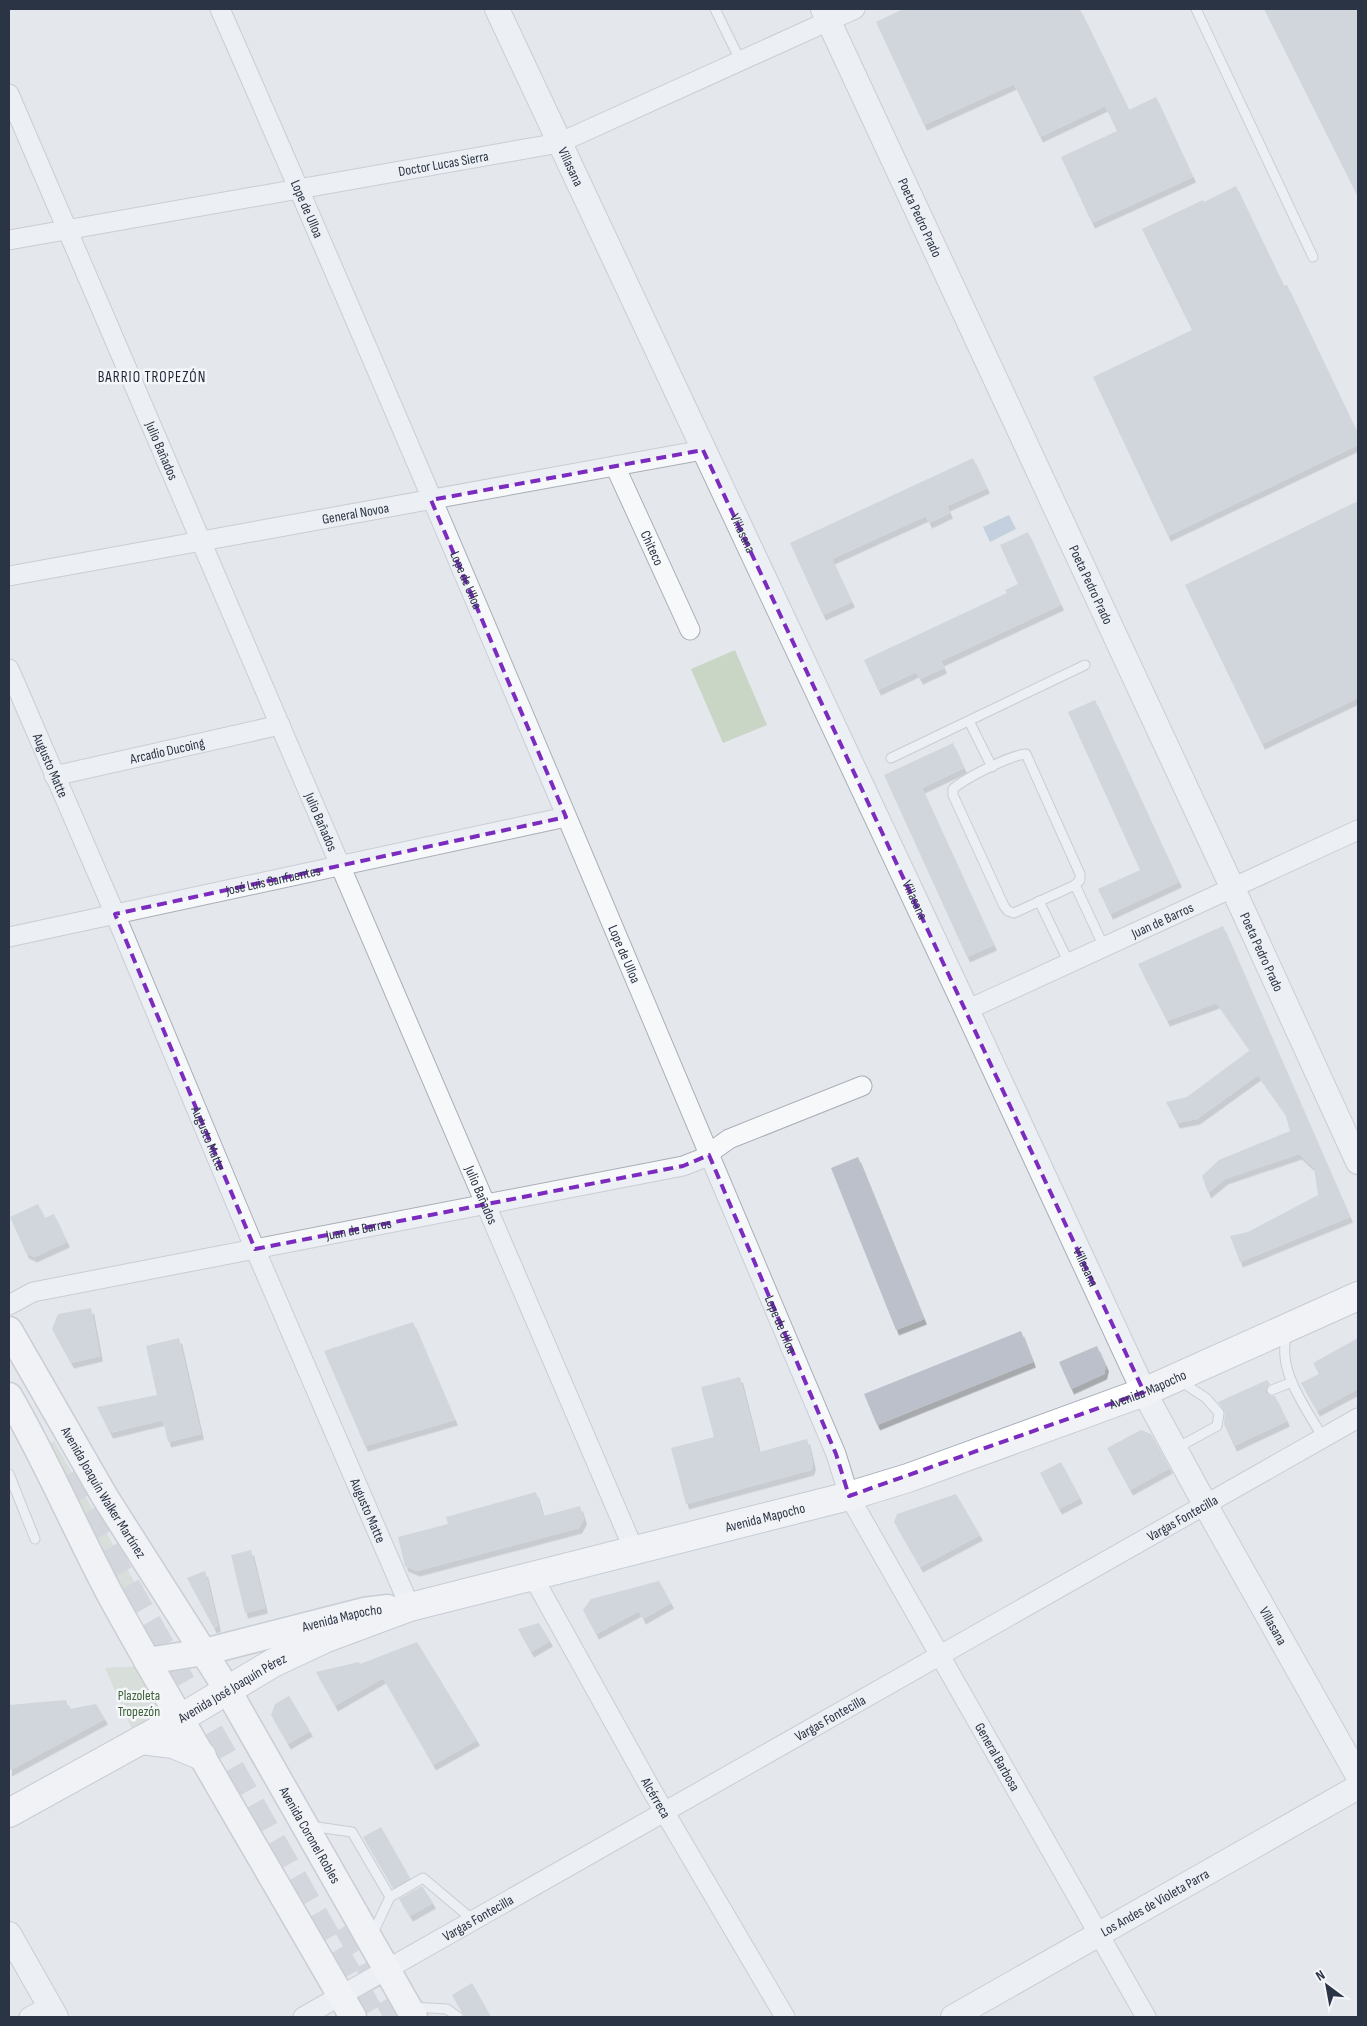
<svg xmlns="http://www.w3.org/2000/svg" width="1367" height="2026" viewBox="0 0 1367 2026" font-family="'Sofia Sans Condensed',sans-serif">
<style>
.green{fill:#c9d6c5}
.water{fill:#9fb4cc}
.building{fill:#bbc0ca;filter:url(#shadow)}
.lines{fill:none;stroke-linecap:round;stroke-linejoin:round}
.motorway-tunnel{stroke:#bfc3cb;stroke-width:28;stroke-dasharray:28 14;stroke-linecap:butt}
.service-casing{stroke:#a9aeb7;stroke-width:11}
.minor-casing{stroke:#a9aeb7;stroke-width:21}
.tertiary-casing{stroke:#a9aeb7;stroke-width:26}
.secondary-casing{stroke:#a9aeb7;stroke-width:29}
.primary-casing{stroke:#a3abb8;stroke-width:30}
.service{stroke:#f7f8fa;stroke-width:9}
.minor{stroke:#f7f8fa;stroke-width:19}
.tertiary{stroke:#f7f8fa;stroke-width:24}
.secondary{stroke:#fff;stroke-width:26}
.primary{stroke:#fff;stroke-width:28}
.marked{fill:none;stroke:#7b2cbf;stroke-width:4;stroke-dasharray:10 6;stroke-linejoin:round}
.labels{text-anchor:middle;stroke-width:5;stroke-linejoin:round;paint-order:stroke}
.street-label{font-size:14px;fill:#2b3445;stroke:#f4f6f9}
.park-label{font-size:14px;fill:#3f6138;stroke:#f4f6f9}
.neighbourhood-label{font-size:15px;letter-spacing:1px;fill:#1d2536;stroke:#f4f6f9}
</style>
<defs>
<filter id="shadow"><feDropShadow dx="3" dy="5.5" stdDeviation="0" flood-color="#0004"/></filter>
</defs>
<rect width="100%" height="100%" fill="#e4e7ec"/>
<g class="green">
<path d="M735,650L767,725L723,743L691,669Z"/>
<path d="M54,1441L147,1604L133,1612L74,1496L50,1443Z"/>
<path d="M140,1666L163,1710L132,1729L105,1668Z"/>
</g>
<path class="water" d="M1009,515L1016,529L990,542L983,527Z"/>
<g class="building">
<path d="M903,9H1080L1129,110L1156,97L1193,177L1092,223L1061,157L1117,131L1105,106L1040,137L1014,84L924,125L876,22Z"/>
<path d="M1264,9H1358V197Z"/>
<path d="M1236,186L1284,286L1287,285L1358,434V445L1168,536L1093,377L1192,330L1142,229L1203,200L1204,202Z"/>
<path d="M973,458L987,488L947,506L950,513L929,523L926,516L832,559L852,602L823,615L790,543Z"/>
<path d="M1358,501V698L1262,744L1185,585Z"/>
<path d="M1028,532L1061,605L941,661L944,668L920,679L916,672L878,690L864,660L1007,593L1005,590L1018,584L1000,545Z"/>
<path d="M1095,700L1179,882L1110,914L1098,889L1140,870L1068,712Z"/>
<path d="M953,743L964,768L922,788L994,945L967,957L884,775Z"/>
<path d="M1223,926L1350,1217L1240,1262L1230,1236L1248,1232L1318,1195L1314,1168L1299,1154L1225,1179L1208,1193L1202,1176L1219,1160L1290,1131L1285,1113L1258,1075L1197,1119L1177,1123L1166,1102L1187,1097L1250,1050L1217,1003L1167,1021L1138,964Z"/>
<path d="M858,1157L924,1319L896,1330L831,1168Z"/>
<path d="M38,1204L45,1218L54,1214L67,1242L34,1257L26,1253L10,1217Z"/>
<path d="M91,1308L100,1356L71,1363L52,1329L58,1314Z"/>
<path d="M413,1322L455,1420L365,1446L324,1351Z"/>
<path d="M1021,1331L1033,1362L877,1425L864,1394Z"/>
<path d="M179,1338L201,1434L168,1442L163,1420L110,1433L97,1407L157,1395L146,1346Z"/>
<path d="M1358,1338V1389L1317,1411L1301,1383L1319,1374L1313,1363Z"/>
<path d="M1097,1346L1106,1366L1104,1374L1071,1389L1059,1362Z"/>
<path d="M740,1377L759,1452L807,1439L813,1464L811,1470L686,1504L671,1448L714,1437L701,1387Z"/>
<path d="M1267,1380L1270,1384L1266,1389V1393L1271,1396H1275L1287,1421L1234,1446L1224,1424L1225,1411L1218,1402Z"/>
<path d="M1141,1430L1151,1434L1170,1468L1130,1490L1107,1448Z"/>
<path d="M1061,1462L1080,1498L1059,1509L1040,1473Z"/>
<path d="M536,1492L543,1516L580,1506L584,1519L579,1528L417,1571L405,1566L398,1537L448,1524L446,1517Z"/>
<path d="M956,1494L980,1535L920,1567L894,1522L897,1514Z"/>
<path d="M251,1550L265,1608L245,1613L231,1555Z"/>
<path d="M205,1571L218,1626L214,1628L187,1578Z"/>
<path d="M659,1581L671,1603L643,1619L639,1611L596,1634L583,1610L591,1599Z"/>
<path d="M539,1623L550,1641L531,1652L518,1629Z"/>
<path d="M417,1642L477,1740L433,1765L383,1678L335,1706L316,1672L359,1662L360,1664Z"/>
<path d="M289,1696L310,1731L288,1744L271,1715L275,1704Z"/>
<path d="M66,1700L69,1709L96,1704L105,1719L9,1771V1705Z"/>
<path d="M381,1827L410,1878L393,1888L363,1837Z"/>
<path d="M422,1886L433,1903L410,1916L399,1899Z"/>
<path d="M472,1983L491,2017H465L452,1995Z"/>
</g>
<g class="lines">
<g class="motorway-tunnel">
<path d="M64,1477L372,2017"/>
<path d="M347,1925L399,2017"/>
</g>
<defs>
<g id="service">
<path d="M715,9L741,62"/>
<path d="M1196,9L1313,257"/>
<path d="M969,721L992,767"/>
<path d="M1026,754L1080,874V880L1075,885L1014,913L1008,911L1004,906L953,795V789C965,778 1011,755 1026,754Z"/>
<path d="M891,758L1085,665"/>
<path d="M1075,885L1104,947"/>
<path d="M1039,901L1069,963"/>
<path d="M1287,1334C1276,1371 1306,1407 1323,1438"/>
<path d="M1272,1390L1292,1382"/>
<path d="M1175,1449L1217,1426L1219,1413L1206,1398L1180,1381"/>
<path d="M9,1474L35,1539"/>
<path d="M310,1826L352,1832L390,1897L372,1935"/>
<path d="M390,1897L423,1878L473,1920"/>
<path d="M412,2007L447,2009L458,2017"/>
</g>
<g id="minor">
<path id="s1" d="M220,9C431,488 631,972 836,1454L849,1496L1146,2017"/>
<path id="s2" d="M9,94L634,1550"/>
<path id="s3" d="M9,240L559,143L855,9"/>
<path id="s4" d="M615,466L690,630"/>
<path id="s5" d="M9,576L703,450"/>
<path id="s6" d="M9,669L115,914L255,1249L410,1607"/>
<path id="s7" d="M54,776L280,725"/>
<path id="s8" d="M9,937L566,817"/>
<path id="s9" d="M967,1010L1358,830"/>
<path id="s10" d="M9,1305L33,1292L683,1166L701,1159L729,1139L862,1086"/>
<path id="s11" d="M532,1575L651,1789L785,2017"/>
<path d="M29,2017L50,2006"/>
<path id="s12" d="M303,2017L1358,1418"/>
</g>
<g id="tertiary">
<path id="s13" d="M497,9L967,1010L1144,1392L1206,1506L1358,1776"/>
<path id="s14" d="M823,9L1241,906L1358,1162"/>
<path d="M9,1934L56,2017"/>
<path id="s15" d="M953,2017L1358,1787"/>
</g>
<g id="secondary">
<path id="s16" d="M9,1330L105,1497L227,1689L414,2017"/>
<path d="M9,1396C47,1461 76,1531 112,1598C190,1739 273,1877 353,2017"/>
<path id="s17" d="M147,1661L204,1652L364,1611L388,1608"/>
</g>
<g id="primary">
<path d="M141,1740L173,1744L202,1756"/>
<path id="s18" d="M9,1813L181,1718L273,1663L324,1639L410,1607L849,1496L908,1478L1144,1392L1358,1296"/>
</g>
</defs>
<use href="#service" class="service-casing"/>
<use href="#minor" class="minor-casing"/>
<use href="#tertiary" class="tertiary-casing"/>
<use href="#secondary" class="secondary-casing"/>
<use href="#primary" class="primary-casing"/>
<use href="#service" class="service"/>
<use href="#minor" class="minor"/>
<use href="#tertiary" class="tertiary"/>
<use href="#secondary" class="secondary"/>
<use href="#primary" class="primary"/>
</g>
<path d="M0 0H1367V2026H0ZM703,450L1144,1392L849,1496L836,1454L709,1155L683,1166L255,1249L115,914L566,817L431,500Z" fill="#e4e7ec" fill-opacity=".55" fill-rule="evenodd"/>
<path class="marked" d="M703,450L1144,1392L849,1496L836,1454L709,1155L683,1166L255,1249L115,914L566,817L431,500Z"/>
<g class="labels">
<g class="street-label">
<text dy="5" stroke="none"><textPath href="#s3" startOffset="441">Doctor Lucas Sierra</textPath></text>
<text dy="5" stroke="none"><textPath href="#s13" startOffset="174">Villasana</textPath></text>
<text dy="5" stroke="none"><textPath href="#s1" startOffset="218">Lope de Ulloa</textPath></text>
<text dy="5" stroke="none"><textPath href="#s14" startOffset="230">Poeta Pedro Prado</textPath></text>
<text dy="5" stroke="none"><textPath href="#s2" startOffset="388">Julio Bañados</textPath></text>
<text dy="5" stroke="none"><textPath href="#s5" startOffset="352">General Novoa</textPath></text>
<text dy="5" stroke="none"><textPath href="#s13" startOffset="579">Villasana</textPath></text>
<text dy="5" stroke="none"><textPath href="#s4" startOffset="90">Chiteco</textPath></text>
<text dy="5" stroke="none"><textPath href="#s1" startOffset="622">Lope de Ulloa</textPath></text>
<text dy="5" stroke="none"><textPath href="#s14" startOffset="635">Poeta Pedro Prado</textPath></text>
<text dy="5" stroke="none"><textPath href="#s7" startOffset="116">Arcadio Ducoing</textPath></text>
<text dy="5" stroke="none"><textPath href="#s6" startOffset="105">Augusto Matte</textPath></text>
<text dy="5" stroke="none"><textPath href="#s2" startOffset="792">Julio Bañados</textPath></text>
<text dy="5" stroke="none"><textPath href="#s8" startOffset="270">José Luis Sanfuentes</textPath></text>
<text dy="5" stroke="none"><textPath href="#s13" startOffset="984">Villasana</textPath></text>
<text dy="5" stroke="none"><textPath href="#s9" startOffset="215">Juan de Barros</textPath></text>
<text dy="5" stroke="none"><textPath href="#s14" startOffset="1040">Poeta Pedro Prado</textPath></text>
<text dy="5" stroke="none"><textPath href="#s1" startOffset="1028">Lope de Ulloa</textPath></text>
<text dy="5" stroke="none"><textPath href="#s6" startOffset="510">Augusto Matte</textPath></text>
<text dy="5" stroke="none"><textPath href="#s2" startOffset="1198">Julio Bañados</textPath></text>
<text dy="5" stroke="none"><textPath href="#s10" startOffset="359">Juan de Barros</textPath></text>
<text dy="5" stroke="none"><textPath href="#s13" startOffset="1389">Villasana</textPath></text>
<text dy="5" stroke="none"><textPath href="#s1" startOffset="1430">Lope de Ulloa</textPath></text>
<text dy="5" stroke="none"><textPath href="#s18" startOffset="1222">Avenida Mapocho</textPath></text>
<text dy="5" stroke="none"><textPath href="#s16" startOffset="188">Avenida Joaquín Walker Martínez</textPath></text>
<text dy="5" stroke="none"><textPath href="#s6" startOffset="915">Augusto Matte</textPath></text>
<text dy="5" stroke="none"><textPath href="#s18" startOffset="818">Avenida Mapocho</textPath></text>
<text dy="5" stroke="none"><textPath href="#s12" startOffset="1011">Vargas Fontecilla</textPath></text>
<text dy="5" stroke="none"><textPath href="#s17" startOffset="200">Avenida Mapocho</textPath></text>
<text dy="5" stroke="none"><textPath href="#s13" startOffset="1794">Villasana</textPath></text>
<text dy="5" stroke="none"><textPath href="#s18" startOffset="256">Avenida José Joaquín Pérez</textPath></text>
<text dy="5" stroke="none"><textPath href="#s12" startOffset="606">Vargas Fontecilla</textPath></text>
<text dy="5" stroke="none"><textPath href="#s1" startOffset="1915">General Barbosa</textPath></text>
<text dy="5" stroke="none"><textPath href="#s11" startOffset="255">Alcérreca</textPath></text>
<text dy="5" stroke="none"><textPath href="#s16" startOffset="588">Avenida Coronel Robles</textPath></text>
<text dy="5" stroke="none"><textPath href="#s15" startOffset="232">Los Andes de Violeta Parra</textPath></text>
<text dy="5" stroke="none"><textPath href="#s12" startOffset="201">Vargas Fontecilla</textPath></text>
</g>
<g class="park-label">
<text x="139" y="1700">Plazoleta<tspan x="139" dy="16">Tropezón</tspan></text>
</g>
<g class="neighbourhood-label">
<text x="152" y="382">BARRIO TROPEZÓN</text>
</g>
</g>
<rect width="1367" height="2026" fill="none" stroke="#2b3445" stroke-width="20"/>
<g transform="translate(1327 1986) rotate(328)" stroke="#f4f6f9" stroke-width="4" paint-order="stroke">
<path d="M0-4L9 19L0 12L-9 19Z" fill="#2b3445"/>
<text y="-8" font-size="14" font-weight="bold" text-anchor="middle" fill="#2b3445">N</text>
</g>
</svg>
